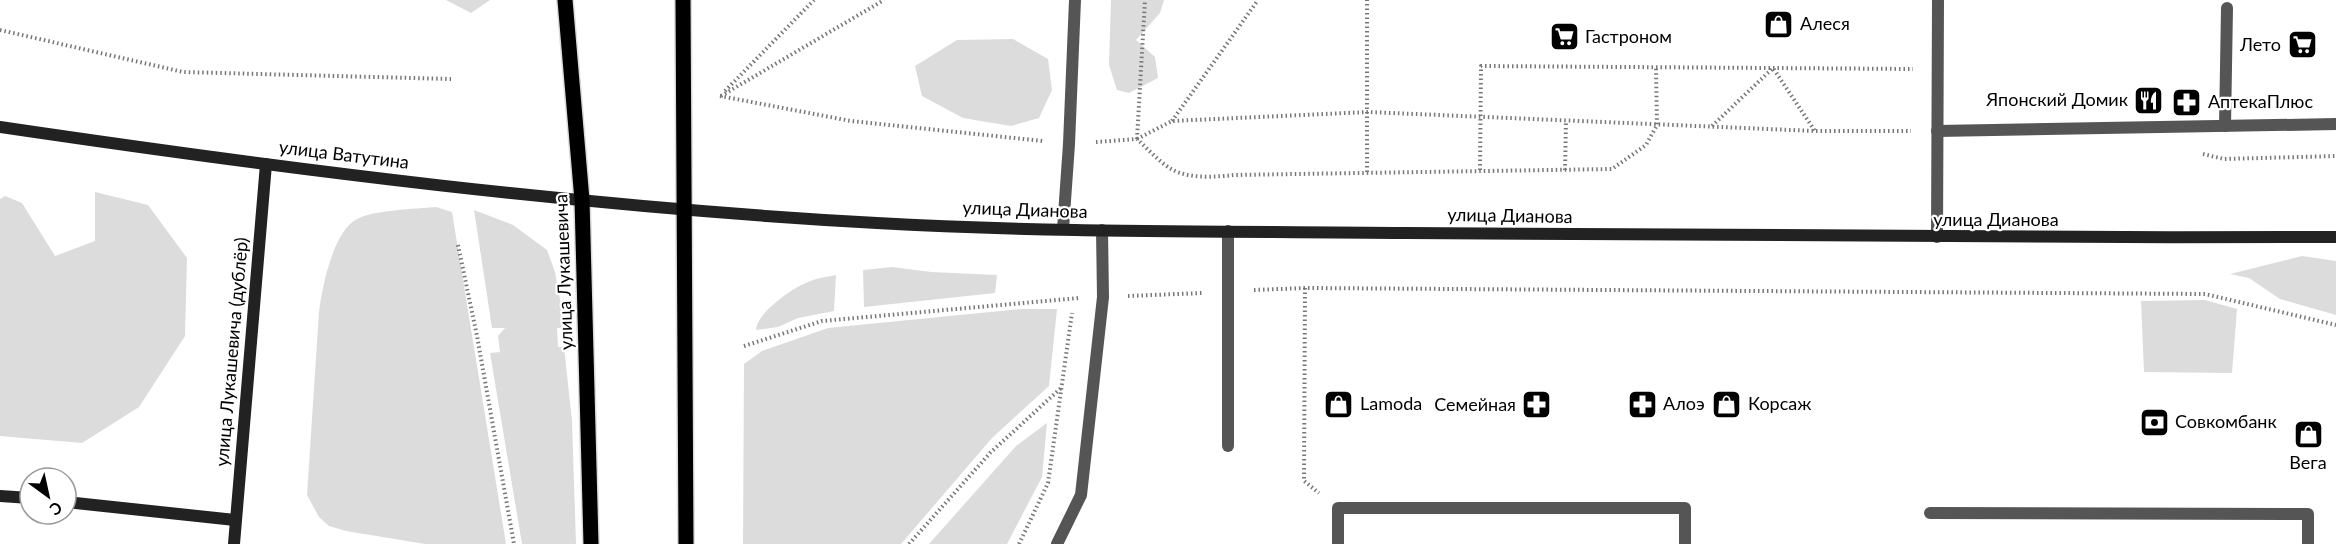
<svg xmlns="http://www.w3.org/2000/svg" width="2336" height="544" viewBox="0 0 2336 544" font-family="Lato,sans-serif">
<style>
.green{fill:#dcdcdc}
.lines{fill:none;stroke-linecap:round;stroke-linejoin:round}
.primary-casing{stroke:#dbdbdb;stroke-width:18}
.path{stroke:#777;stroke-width:4;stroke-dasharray:1.5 3;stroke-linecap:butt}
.lane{stroke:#555;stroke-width:12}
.street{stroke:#555;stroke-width:12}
.secondary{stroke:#222;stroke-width:12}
.primary{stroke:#000;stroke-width:15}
.labels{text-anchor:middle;stroke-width:4.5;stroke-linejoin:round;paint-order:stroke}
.poi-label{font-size:18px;fill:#000;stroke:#fff;text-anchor:start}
.street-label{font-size:18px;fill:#000;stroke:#fff}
</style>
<rect width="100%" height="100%" fill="#fff"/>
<g class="green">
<path d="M446,0H490L471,13Z"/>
<path d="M1111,0H1164L1160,13L1136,40L1155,57L1158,78L1129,93L1117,90L1109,65Z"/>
<path d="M1013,39L1048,59L1052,90L1039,118L1011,126L963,118L922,96L915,66L957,40Z"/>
<path d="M95,192L148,205L187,258L185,336L139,407L82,443L0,436V199L5,196L22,203L55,256L95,241Z"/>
<path d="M436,207L452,212L506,544H425L346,531L329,526L319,517L307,495L319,312C322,288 333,231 357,219C373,210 416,209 436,207Z"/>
<path d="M474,210L513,225L547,250L555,272L565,328H557L558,347H564L572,421L576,544H522L490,353L500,352L498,336L505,328H492Z"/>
<path d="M2302,256L2336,261V315L2280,299L2249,278L2230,274Z"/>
<path d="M892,267L931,272L997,275L995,293L864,307L863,270Z"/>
<path d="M836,275L834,311L798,318L778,327L756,330C757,313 792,288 808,282C817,278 826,277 836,275Z"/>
<path d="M2205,300L2237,309L2232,373L2144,372L2141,301Z"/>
<path d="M1021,309H1057L1049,386L992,438L901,544H743L744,364L762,351L828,328Z"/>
<path d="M1047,423L1042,477L1007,544H929L1016,446Z"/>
</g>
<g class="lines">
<defs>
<g id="primary">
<path d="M565,0L582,200L591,544"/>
<path d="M683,0L686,544"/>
</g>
</defs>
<use href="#primary" class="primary-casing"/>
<g class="path">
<path d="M0,30L183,72L451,79"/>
<path d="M725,91L814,0"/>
<path d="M720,96L851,121L1043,141"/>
<path d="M721,96L884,0"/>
<path d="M1172,121L1258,0"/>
<path d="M1712,126L1773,68L1815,131"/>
<path d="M1137,139L1172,121L1368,112L1815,131H1911"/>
<path d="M1137,139L1145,0"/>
<path d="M1096,142L1137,139C1148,149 1160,163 1173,170C1191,179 1215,177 1234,175L1612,169L1646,145L1657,125L1656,68"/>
<path d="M2203,154L2224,159L2336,156"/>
<path d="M1480,170L1481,66L1913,69"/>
<path d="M1565,170L1566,121"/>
<path d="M1367,172V0"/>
<path d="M458,245L477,336L514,544"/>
<path d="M1305,288L1304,481L1319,493"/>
<path d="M1254,290L1305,288L2205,294L2336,325"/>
<path d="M1128,296L1202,293"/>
<path d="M744,346L822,321L1079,298"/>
<path d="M909,544L990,453L1061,388"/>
<path d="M1019,544L1048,483L1072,313"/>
</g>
<g class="lane">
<path d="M2225,126L2227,8"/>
<path d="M1937,131L2336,124"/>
<path d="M1937,237L1938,0"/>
<path d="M1228,446V231"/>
<path d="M1930,513L2308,514V544"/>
<path d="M1057,544L1081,495L1103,297L1102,230"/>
<path d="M1338,544V508H1685V544"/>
</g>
<path class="street" d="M1063,229L1069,144L1075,0"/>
<g class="secondary">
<path d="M0,127C291,170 584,207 877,223C1053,233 1230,231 1406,233C1716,236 2026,238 2336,237"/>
<path d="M0,496L30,498"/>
<path d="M66,502L235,520"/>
<path d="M234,544L266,164"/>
</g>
<use href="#primary" class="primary"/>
</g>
<defs>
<symbol id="shop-square" viewBox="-11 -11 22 22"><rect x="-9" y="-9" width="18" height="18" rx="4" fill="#000" stroke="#fff"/><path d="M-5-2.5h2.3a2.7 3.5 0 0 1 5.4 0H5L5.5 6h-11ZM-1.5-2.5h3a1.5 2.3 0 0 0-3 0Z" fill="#fff"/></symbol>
<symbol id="supermarket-square" viewBox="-11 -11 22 22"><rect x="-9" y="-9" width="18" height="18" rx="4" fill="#000" stroke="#fff"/><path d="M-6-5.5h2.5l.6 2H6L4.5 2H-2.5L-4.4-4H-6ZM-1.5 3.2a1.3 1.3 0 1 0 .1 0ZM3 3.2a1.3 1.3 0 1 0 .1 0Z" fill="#fff"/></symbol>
<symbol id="restaurant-square" viewBox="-11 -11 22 22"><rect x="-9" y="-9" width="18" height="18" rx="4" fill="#000" stroke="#fff"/><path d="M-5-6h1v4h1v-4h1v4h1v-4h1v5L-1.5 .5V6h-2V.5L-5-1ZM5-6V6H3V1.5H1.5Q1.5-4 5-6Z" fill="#fff"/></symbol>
<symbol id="pharmacy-square" viewBox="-11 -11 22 22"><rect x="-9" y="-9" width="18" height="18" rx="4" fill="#000" stroke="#fff"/><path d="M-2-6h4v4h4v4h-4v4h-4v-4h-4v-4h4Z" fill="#fff"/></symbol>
<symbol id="bank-square" viewBox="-11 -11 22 22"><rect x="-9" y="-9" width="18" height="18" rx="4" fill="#000" stroke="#fff"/><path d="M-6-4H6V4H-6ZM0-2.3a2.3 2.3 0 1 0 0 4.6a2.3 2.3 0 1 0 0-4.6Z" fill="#fff"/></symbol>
</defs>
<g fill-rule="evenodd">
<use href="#shop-square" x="1762" y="8" width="33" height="33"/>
<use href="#supermarket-square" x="1548" y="20" width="33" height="33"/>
<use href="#supermarket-square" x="2286" y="28" width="33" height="33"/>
<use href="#restaurant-square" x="2132" y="84" width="33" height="33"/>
<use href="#pharmacy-square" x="2170" y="86" width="33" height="33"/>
<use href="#shop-square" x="1322" y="388" width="33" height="33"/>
<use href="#pharmacy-square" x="1626" y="388" width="33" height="33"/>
<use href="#shop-square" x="1710" y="388" width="33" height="33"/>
<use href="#pharmacy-square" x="1520" y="388" width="33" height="33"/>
<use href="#bank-square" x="2138" y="406" width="33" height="33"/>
<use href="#shop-square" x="2292" y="418" width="33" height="33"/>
</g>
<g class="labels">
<g class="poi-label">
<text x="1800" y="30">Алеся</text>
<text x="1585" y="43">Гастроном</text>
<text x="2281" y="51" text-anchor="end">Лето</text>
<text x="2128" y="106" text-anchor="end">Японский Домик</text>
<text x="2208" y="108">АптекаПлюс</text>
<text x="1360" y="410">Lamoda</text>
<text x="1663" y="410">Алоэ</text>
<text x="1748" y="410">Корсаж</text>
<text x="1516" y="411" text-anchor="end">Семейная</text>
<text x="2175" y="428">Совкомбанк</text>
<text x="2308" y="469" text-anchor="middle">Вега</text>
</g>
<g class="street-label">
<text transform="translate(344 155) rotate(7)" y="6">улица Ватутина</text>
<text transform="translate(1025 210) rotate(2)" y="6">улица Дианова</text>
<text transform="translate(1510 216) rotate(1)" y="6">улица Дианова</text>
<text x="1996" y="226">улица Дианова</text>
<text transform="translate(564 272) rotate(-92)" y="6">улица Лукашевича</text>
<text transform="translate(232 352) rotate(-85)" y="6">улица Лукашевича (дублёр)</text>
</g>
</g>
<g transform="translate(48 496) rotate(147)"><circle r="28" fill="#ffffff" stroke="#999999" stroke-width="1.5"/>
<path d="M0-4.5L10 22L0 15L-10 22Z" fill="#000000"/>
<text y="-9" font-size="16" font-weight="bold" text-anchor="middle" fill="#000000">С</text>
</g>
</svg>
